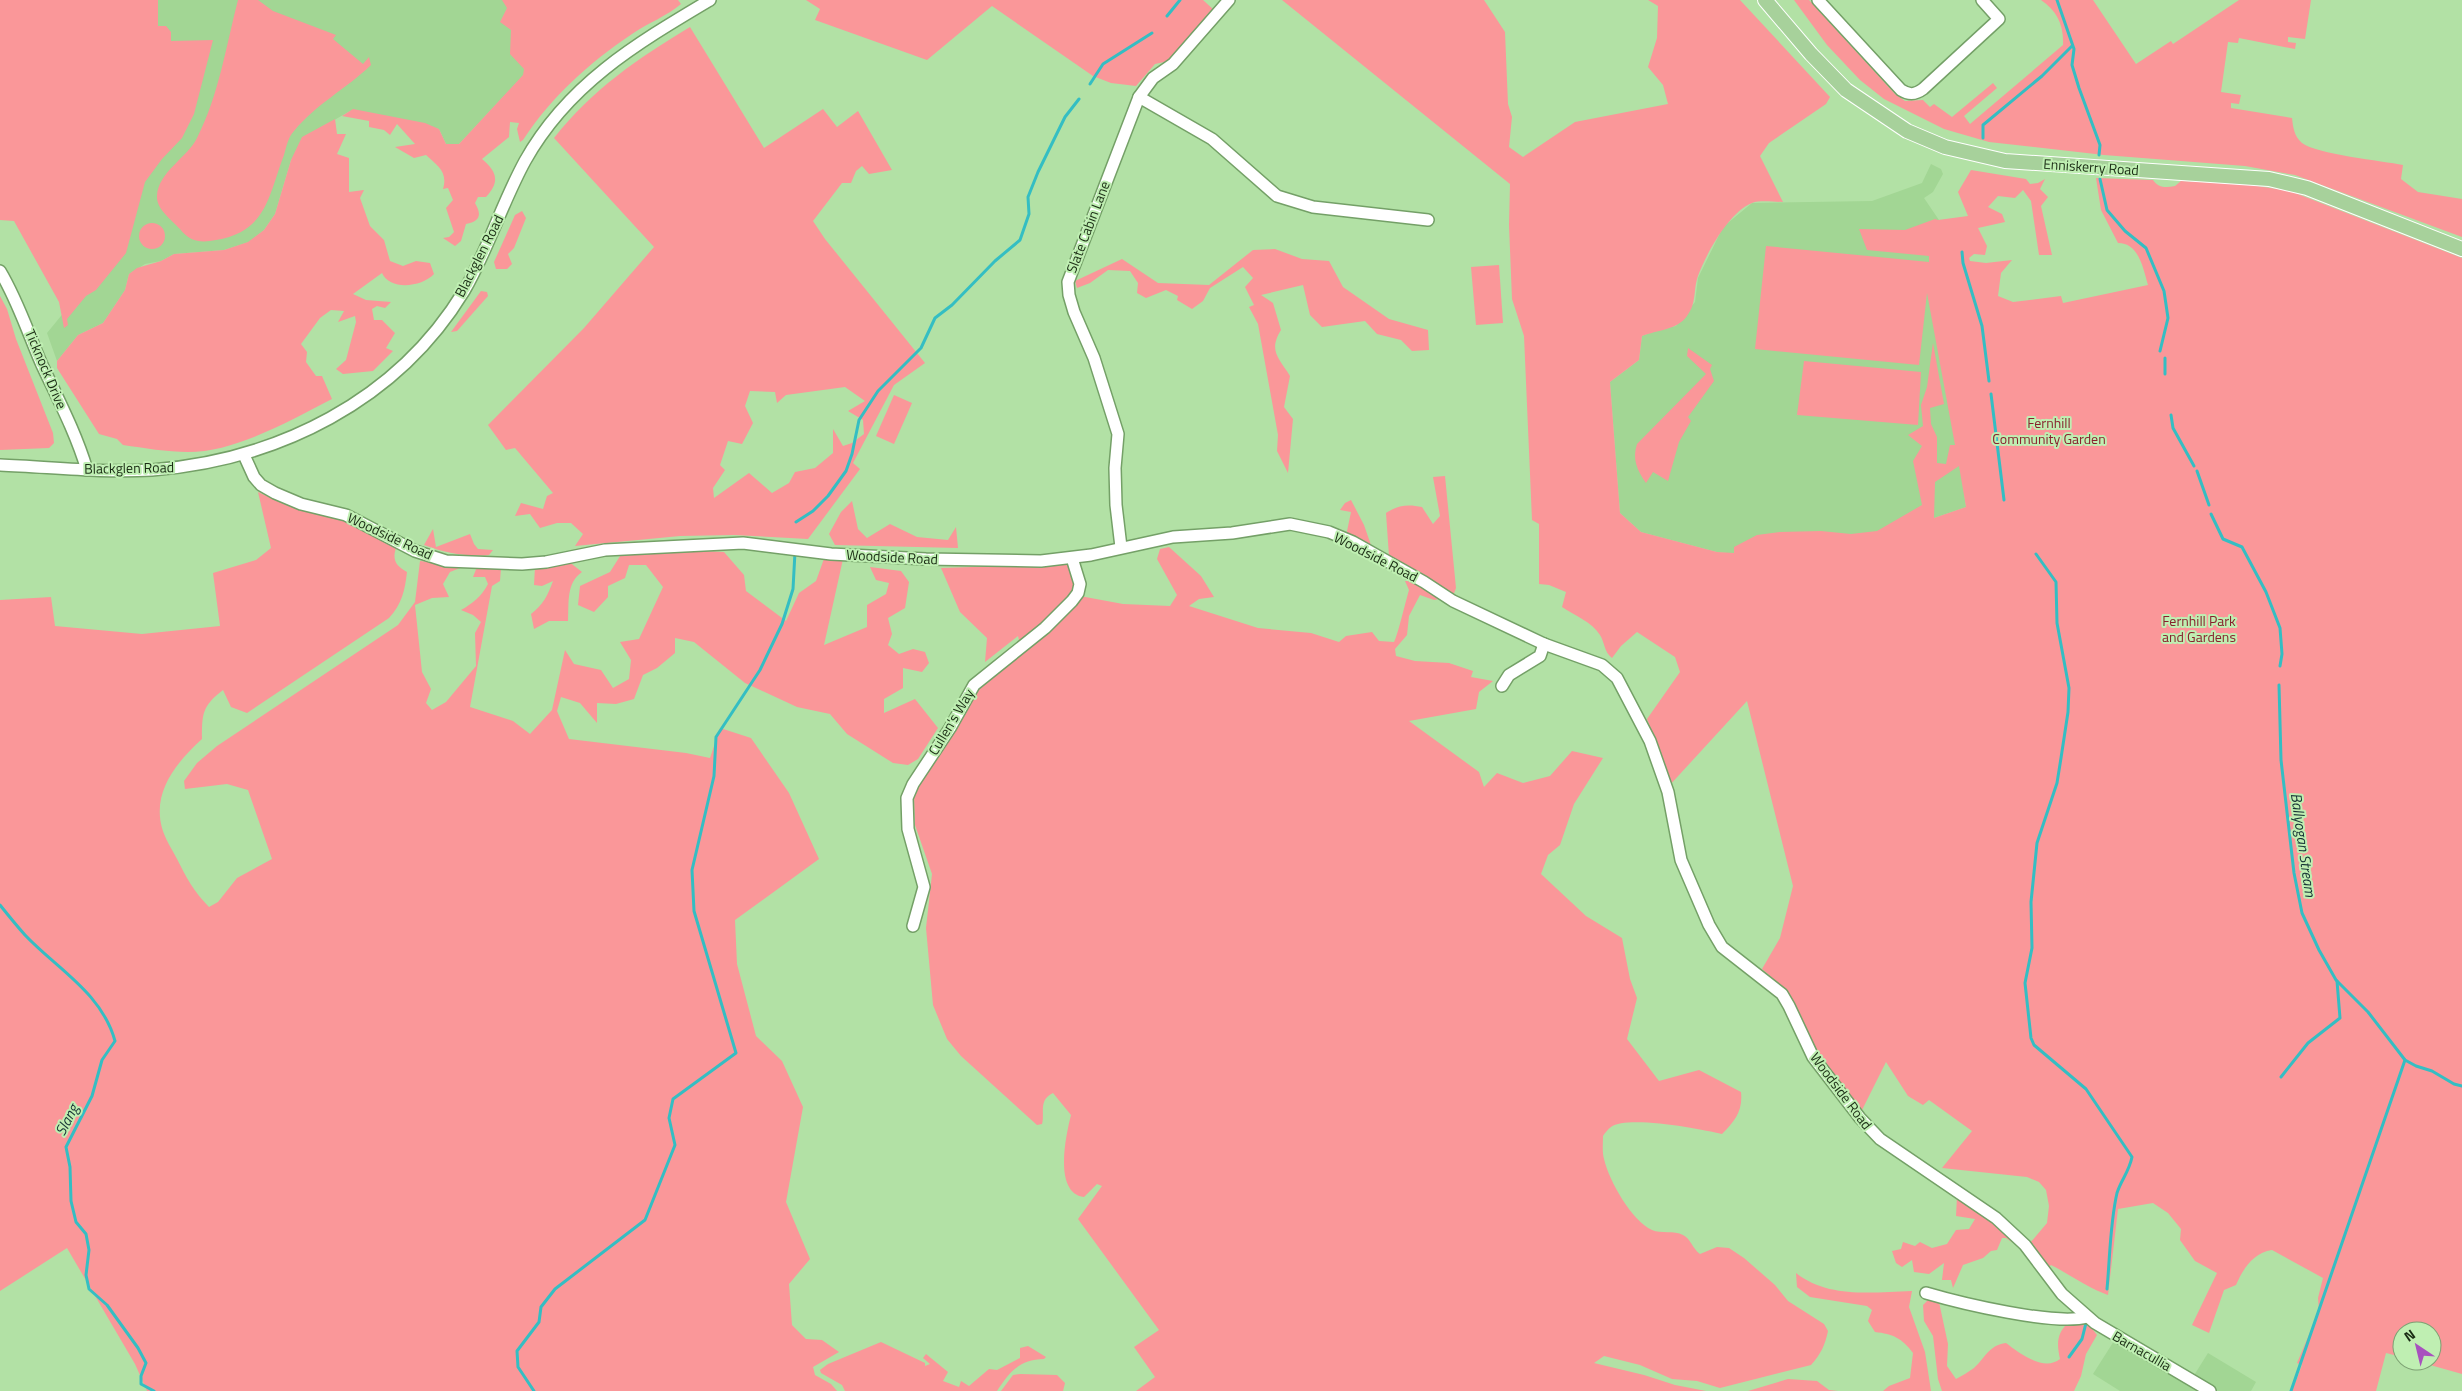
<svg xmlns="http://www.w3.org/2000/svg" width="2462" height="1391" viewBox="0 0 2462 1391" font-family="'Titillium Web',sans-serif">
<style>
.built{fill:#a2d694}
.green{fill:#fa9799;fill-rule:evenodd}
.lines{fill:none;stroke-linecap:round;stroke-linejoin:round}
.stream{stroke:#34bec3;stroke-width:3}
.minor-casing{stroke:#74a067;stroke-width:14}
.major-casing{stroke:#fff;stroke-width:16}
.minor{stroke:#fff;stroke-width:11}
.major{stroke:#a7d19b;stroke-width:14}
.labels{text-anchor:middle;stroke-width:4;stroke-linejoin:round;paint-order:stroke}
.street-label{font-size:14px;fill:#1a2c14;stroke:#bfefb2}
.park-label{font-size:14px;fill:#87212d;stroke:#bfefb2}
.water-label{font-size:15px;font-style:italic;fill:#173335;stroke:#bfefb2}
</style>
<rect width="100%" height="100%" fill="#b2e1a5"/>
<g class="built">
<path d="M70,0H507L533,65L459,144H446L439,129L350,111L329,123L291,160L275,214L264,230L249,242L224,250L174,254L161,261L145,264L129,274L125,290L103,323L78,335L57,361L47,333L116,249Z"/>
<path d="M1931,164L1941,169L1943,174L1933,192L1924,198L1939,220L1930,256L1966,507L1934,518L1776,558L1717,552L1641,532L1620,513L1610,382L1639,360L1642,336L1657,330L1676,326L1695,302L1698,278L1723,227L1752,203L1872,201L1922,183Z"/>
<path d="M2114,1341L2200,1391H2120L2093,1374Z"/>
<path d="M2208,1353L2256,1382L2251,1391H2218L2193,1377Z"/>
</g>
<g class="green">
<path d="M0,0H158V26H166L171,32V41L213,40L194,114L182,138L162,159L145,182L126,253L96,290L86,296L67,319L68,325L64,328L59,302L14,221L0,220Z"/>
<path d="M238,0H258L273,11L336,35L333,39L363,64L369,57L371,65C346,89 316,104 294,131C288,137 286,148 284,155C268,197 267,231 216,240C201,243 190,242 180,229C172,220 156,209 157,196C158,172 188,157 197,138C219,95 226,46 238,0Z"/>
<path d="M502,0H678L681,4C667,16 648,23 632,34C589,63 552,96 523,140L520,142L517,129L519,123L510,122L509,137L482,159C496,171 501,181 486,197H478L475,203C482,215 480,221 466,224L461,241L455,246L443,238L449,237L454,232L446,208L453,200L448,188L443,189C448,172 438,166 426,155L414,158L395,147L415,144L397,124L390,135L384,130L369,127V121L342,116L353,109L425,123L439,129L446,144H459L523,75L524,69L510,54L511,30L500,22L507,8Z"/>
<path d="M806,0H1203L1214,10L1169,61L1155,64L1136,86L1111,83L1093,76L992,6L927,60L815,20L820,9Z"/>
<path d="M1282,0H1484L1505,32L1508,104L1512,117L1509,147L1523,157L1575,122L1668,104L1663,85L1648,67L1657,38L1658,6L1648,0H1740L1830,97L1826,104L1769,143L1760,156L1783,202C1774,202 1760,200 1752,203C1729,212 1706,254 1698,276C1693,290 1697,303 1687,316C1677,330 1657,330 1642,336L1639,360L1610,382L1620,513L1641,532L1717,552L1734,553V547L1757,535L1780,532L1821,531L1851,534L1877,531L1922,505L1913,461L1922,446L1908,435L1923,426L1921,405L1927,387L1933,343L1944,404L1930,408L1931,424L1937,437V463L1946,464L1950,445H1955L1927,293L1919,365L1755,349L1766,246L1929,262V256L1867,250L1859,229L1905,230L1935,219L1938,220L1968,216L1958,192L1971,170L2026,179L2030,184L2038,183L2045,179L2040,189L2048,197L2041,206L2052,255H2039L2031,201L2023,190L2015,198L1998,196L1988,207L2002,214L2005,222L1978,228L1987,246L1985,255L1974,254L1969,258L1970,261L1986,263L2012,260L2001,273L1998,296L2013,302L2061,296L2063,303L2148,285C2143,268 2139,243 2118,243L2101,210L2096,178L2153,180C2158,188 2166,188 2175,186L2181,181L2244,184L2290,191L2462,258V1374L2416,1361H2432V1331H2402V1357L2386,1353L2376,1391H2292L2302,1365L2297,1363L2319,1311L2318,1298L2323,1278L2272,1250C2253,1253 2243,1269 2236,1285L2224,1290L2209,1333L2192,1325L2217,1273L2195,1261L2180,1240L2181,1229L2168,1213L2153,1203L2118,1209L2108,1295C2090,1289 2069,1274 2051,1265L2049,1267L2030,1243L2047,1223L2049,1206L2046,1190L2039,1182L2027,1177L1942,1168L1972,1131L1929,1100L1923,1105L1908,1096L1886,1062L1861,1112C1847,1093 1827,1073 1816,1051C1796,1014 1798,998 1762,969L1780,938L1793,886L1747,701L1669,786L1661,754L1647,719L1680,672L1675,657L1637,632L1621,646L1612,658C1604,652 1605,643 1600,635C1592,622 1574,615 1562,607L1566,592L1549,585L1539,584V524L1532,520L1524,336L1512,299L1509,225L1510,184ZM1959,466L1966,507L1934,518L1935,482Z"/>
<path d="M1794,0H1809L1895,94L1905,101L1923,100L1930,107L1934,104L1952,117L1993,83L1997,88L1964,116L1970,124L2063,45C2064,25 2057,11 2041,0H2093L2136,64L2171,41L2173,44L2239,0H2311L2305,39L2288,37V42L2296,43L2295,49L2239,38L2238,43L2228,42L2221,92L2241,95L2239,104L2231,103V108L2292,118C2293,127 2294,136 2302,143C2316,154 2383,161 2403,165L2401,179L2418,192L2462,199V237L2295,175L2245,166L2104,155L1989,142L1944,129L1884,99L1860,80L1827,45Z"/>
<path d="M690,27L764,148L823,109L837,127L858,111L892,170L869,174L862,166L856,171L851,183H842L813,221L825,239L925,363L894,385L853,463L860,469L808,539L734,535L680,536L575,546L583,534L571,523H557L540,528L530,514L515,516L521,503L543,509L547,496L553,493L515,448L506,450L488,425L584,328L654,247L554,138C593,89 637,59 690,27ZM845,387L865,401L848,411L863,420L864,434L852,443L843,446L833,429V453L815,468L795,472L789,483L772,493L749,473L714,498L713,488L725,470L720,465L728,441L742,444L753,423L745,406L750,391L775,392L777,403L786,395Z"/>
<path d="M335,119L337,134H346L337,154L349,158V192L364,190L360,198L370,226L384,240L390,261L403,266L416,261L430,263L434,274C422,287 390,291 382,273L353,294L366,300L391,302L385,308L377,306L372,309L374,320H382L395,333L386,348L393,351L373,371L343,374L336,369L346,360L356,322L355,316L338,322L344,311L331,310L320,318L301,344L307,352L306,362L316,376H322L332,399C291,420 236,452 188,452C167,452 144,448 123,445L117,439L99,434L57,368V361L78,335L103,323L125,290L129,274L137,268L161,261L174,254L224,250L248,242L264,230L275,214L291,160L302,137Z"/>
<path d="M522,211L526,218L514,248L508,254L512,264L507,269H496L494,262L515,215Z"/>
<circle cx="152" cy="236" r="13"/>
<path d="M1275,249L1302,259L1329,261L1343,287L1389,319L1428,330L1429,350L1412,351L1401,340L1377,334L1365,321L1322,327L1310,315L1303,285L1261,295L1273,303L1281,330C1268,351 1279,358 1290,376L1284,407L1293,419L1288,473L1277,451L1278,435L1258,324L1249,307L1254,305L1245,287L1253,278L1243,267L1210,288L1203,301L1192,309L1177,300L1178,296L1166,290L1146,298L1137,293L1138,283L1130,271L1108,270L1090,283L1077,288L1075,281L1122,259L1158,283L1209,285L1253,250Z"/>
<path d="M1499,265L1503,323L1476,325L1471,267Z"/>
<path d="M481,291L487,292L488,296L457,331L451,332Z"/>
<path d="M0,296L7,309L16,339L53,433L54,443L49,448L0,450Z"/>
<path d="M1688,348L1712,365L1710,369L1714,381L1688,417L1691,421L1679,442L1668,481L1653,472L1646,483C1637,470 1632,459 1637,444L1706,374L1687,356Z"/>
<path d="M1804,361L1921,372L1918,425L1797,415Z"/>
<path d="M894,395L912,403L894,444L876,436Z"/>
<path d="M1445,476L1456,588L1453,596L1389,556L1386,513C1398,505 1408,504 1422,507L1433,524L1440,516L1433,477Z"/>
<path d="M258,492C269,497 282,504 294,508C312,512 343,509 354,526L396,548C392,560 396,566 407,572C405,590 402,604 389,618L247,713L231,707L223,690C202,706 202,714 202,739C177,762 152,791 162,828C165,839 172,849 177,859C186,877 194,892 209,907L218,902L237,878L272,859L248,790L227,784L185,789L184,781L197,763L217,746L398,625L415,602L420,561L465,566L450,572L443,584L449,597L432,598L415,605L422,672L431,689L426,703L432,710L446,702L476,666L475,633L481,622L473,615L461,610C472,604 482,596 488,584L485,577H473L477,567L501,568L500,581L492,586L470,707L513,721L530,734L552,710L565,650L574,664L601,670L613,688L629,679L631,660L620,642L639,639L663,587L646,565H629L625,578L608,586V597L594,612L578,605L580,586L610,572L622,553L650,549L724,552L744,575L746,591L786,621L799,593L816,581L825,556L843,559L824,645L867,627V605L886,594L889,583L876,580L870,567L901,571L909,582L905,608L888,618L892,634L888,645L899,654L913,649L925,652L929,663L922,672L903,668V688L884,699V713L915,699L938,728L918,759L908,765L893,763L847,734L830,714L797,707L745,683L694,642L675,638V653L657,668L643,675L634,699L616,704L597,703V723L580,703L561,697L557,711L569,739L686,753L710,758L720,728L751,738L789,793L819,859L735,920L737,964L756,1036L782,1061L803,1107L786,1202L810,1259L789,1284L792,1325L806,1339L822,1340L839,1352L813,1367L815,1375L831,1384L837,1391H147L135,1364L67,1248L0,1291V600L51,597L55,626L142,634L220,626L213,573L256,560L271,548Z"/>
<path d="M1351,500L1364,525L1372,548L1346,536L1351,512L1340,510L1345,503Z"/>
<path d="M852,501L858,529L867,538L890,524L917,537L948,540L956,527L958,548L835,545L829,534L841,512Z"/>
<path d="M433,529L436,547L470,534L474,544L478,549L493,550L489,555C467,557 445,553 424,545Z"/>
<path d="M1169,547L1201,576L1214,597L1199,599L1189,606L1258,628L1311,633L1339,642L1346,636L1372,632L1379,641L1394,642C1397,638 1406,600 1409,590L1405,581H1413L1439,599L1434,600L1420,595L1409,616L1407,635L1395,649L1396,656L1415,661L1449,663L1473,671L1471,677L1493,681L1479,692L1476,709L1409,721L1479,772L1484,787L1497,773L1523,783L1550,776L1572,751L1603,758L1574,804L1560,845L1548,855L1541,874L1586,916L1622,938L1630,979L1637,998L1627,1039L1659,1081L1699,1070L1741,1092C1743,1111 1735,1121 1722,1134C1701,1129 1627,1115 1611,1127C1608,1129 1605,1133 1603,1136C1603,1143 1602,1152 1604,1159C1609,1181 1632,1221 1652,1230C1661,1234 1674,1230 1683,1235C1691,1239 1692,1248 1700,1254L1717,1247L1729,1248L1744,1258L1775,1285L1788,1301L1824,1324L1828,1331C1825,1345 1821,1354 1811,1365L1720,1388L1697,1381L1672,1379L1640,1365L1604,1356L1594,1363L1644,1375L1675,1385L1706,1391H1136L1155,1377L1134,1347L1159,1330L1078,1219L1102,1186L1097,1184L1084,1197C1053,1193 1066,1135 1071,1115L1053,1093C1038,1100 1045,1113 1042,1124L1037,1125L961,1056L947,1039L933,1005L926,928L932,874L915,825L914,798L917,788L948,741L975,691L1080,596L1123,604L1170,606L1177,595L1157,559L1160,549Z"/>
<path d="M568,561L582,572C566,583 569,603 568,621H549L534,629L531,614C543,605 548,595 553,581L542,586L534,585L535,567Z"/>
<path d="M1067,564L1075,580V592L1029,638L1019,640L1018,636L985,662L987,638L960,612L941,568Z"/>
<path d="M1957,1197L1987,1217L2013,1243L2006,1238H2002L1997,1250L1991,1251L1983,1258L1963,1265L1953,1288L1951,1280H1942L1944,1263L1929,1274L1914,1272L1912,1260L1902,1267L1896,1263L1892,1251L1901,1249L1903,1242L1915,1246L1920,1242L1932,1248L1947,1244L1956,1230L1969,1229L1975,1219L1956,1216Z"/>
<path d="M1796,1273C1829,1299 1873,1292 1912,1291L1909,1307L1925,1352L1931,1391H1883L1889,1386L1910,1378L1913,1353C1902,1338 1893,1334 1875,1332L1868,1321L1872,1310L1867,1306L1810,1297L1797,1287Z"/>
<path d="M1930,1298L1939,1302L1948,1344L1947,1366L1956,1379C1962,1376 1968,1372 1974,1368C1985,1358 1989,1345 2006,1343C2019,1353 2044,1372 2060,1359C2057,1345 2056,1334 2068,1323L2090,1326L2097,1335L2086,1354L2081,1376L2074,1391H1942L1938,1379L1933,1336L1924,1321L1923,1305Z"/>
<path d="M881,1342L925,1363V1366L930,1364L923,1358L926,1354L948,1372L943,1381L959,1387L961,1381L969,1386L989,1369L997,1370L1020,1358V1348L1028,1346L1046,1357L1044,1359C1019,1360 1010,1371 997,1391H845L842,1385L821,1373L820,1370L828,1364Z"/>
<path d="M1020,1374L1057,1375L1065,1383L1063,1391H1001L1013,1375Z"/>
<path d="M1788,1379L1817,1381L1829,1390L1838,1391H1748Z"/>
</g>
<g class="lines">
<g class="stream">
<path d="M2057,0L2074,49L2072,65L2079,88L2100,145L2099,155"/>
<path d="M1167,16L1180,0"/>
<path d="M1090,84L1103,64L1152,33"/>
<path d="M1983,138V125L2042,76L2072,46"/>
<path d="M2100,179L2107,210L2125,231L2146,248L2164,291L2168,318L2160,351"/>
<path d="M1962,252L1963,263L1982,326L1989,381"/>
<path d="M2165,374V358"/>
<path d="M1991,394L2004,500"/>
<path d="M2171,415L2173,428L2194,466"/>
<path d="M2197,471L2209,505"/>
<path d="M2211,514L2223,539L2242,547L2266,592L2280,628L2282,654L2280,666"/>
<path d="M796,522L813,511L828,496L846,471L852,454L859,420L878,391L921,348L935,318L952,305L995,261L1020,240L1029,214L1028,197L1038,172L1065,117L1079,99"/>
<path d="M2036,554L2056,582L2057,623L2069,688L2068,712L2061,758L2057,783L2037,843L2031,902L2032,948L2025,983L2031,1038L2034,1045L2086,1089L2132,1157C2129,1172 2121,1180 2117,1193C2110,1223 2110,1257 2107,1289"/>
<path d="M2279,685L2281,760L2294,873L2302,913L2319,950L2336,980L2368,1012L2405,1060L2416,1066L2432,1071L2454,1084L2462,1086"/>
<path d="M0,905C8,915 16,925 25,935C56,968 102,993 115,1041L102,1060L92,1096L66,1147L70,1167L71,1201L76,1222L86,1234L89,1250L86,1275L89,1289L107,1305L138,1348L146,1363L141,1376V1384L154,1391"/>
<path d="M2281,1077L2308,1043L2340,1018L2337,981"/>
<path d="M2069,1357L2082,1339L2086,1323"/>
<path d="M534,1391L518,1367L517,1351L539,1322L541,1307L555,1289L645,1220L675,1145L669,1118L673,1099L736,1053L694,911L692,870L714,776L716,737L760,670L782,624L793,589L795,552"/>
<path d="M2291,1391L2405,1060"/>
</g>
<defs>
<g id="minor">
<path d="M1818,0L1901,90C1909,95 1915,95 1923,89L1999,19L1982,0"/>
<path d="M1139,97L1212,139L1277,196L1313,207L1428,220"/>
<path d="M0,271C18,301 28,333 42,365C58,399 76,433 87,470"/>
<path d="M244,455L254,477L261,485L275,493L301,504L346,515L415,551L446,561L522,564L546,562L605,550L743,543L831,554L926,559L1041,561L1091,555L1173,537L1232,533L1290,524L1329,532L1353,542L1424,582L1453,601L1544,644L1602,665L1617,678L1650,741L1668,792L1681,860L1709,925L1722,947L1782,994L1789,1006L1813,1057L1860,1118L1880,1139L1996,1218L2025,1245L2062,1294L2095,1323L2210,1391"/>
<path d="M0,465C51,467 102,473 152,470C278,460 397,401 464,291C488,250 502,203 525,161C568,84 636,44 710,0"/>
<path d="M1121,547L1116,505L1115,468L1118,434L1094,358L1074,312L1069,295L1068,282L1139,97L1153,78L1173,64L1229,0"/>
<path d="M1502,686L1509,675L1540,656L1544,644"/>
<path d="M913,926L924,887L908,829L907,798L913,784L950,728L974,685L1045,628L1072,601L1078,593L1080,584L1072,558"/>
<path d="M1926,1293C1960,1303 2055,1326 2087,1317"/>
</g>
<path id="major" d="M1765,0L1811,54L1846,90L1907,131L1945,147L2005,161L2269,179L2307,188L2462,249"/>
</defs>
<use href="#minor" class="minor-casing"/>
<use href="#major" class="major-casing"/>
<use href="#minor" class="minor"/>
<use href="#major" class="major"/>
</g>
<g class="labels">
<g class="street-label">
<text transform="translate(2091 167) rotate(4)" y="5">Enniskerry Road</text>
<text transform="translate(1088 227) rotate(-69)" y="5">Slate Cabin Lane</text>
<text transform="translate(479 256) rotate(-63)" y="5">Blackglen Road</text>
<text transform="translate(46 369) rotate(67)" y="5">Ticknock Drive</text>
<text transform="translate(129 468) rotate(-1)" y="5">Blackglen Road</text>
<text transform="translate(390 536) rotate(25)" y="5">Woodside Road</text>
<text transform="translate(892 557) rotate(3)" y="5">Woodside Road</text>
<text transform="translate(1376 557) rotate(27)" y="5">Woodside Road</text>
<text transform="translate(951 722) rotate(-59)" y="5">Cullen's Way</text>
<text transform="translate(1841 1091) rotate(53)" y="5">Woodside Road</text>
<text transform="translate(2142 1351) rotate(30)" y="5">Barnacullia</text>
</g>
<g class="park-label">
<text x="2049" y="428">Fernhill<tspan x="2049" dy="16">Community Garden</tspan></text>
<text x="2199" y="626">Fernhill Park<tspan x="2199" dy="16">and Gardens</tspan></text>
</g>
<g class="water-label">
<text transform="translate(2303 845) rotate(82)" y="5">Ballyogan Stream</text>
<text transform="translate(67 1120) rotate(-63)" y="5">Slang</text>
</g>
</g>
<g transform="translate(2417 1346) rotate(325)"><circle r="24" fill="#bfefb2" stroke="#7da173"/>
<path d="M0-4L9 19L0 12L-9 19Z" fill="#a851be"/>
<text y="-8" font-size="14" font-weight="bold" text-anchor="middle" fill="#1a2c14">N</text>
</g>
</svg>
